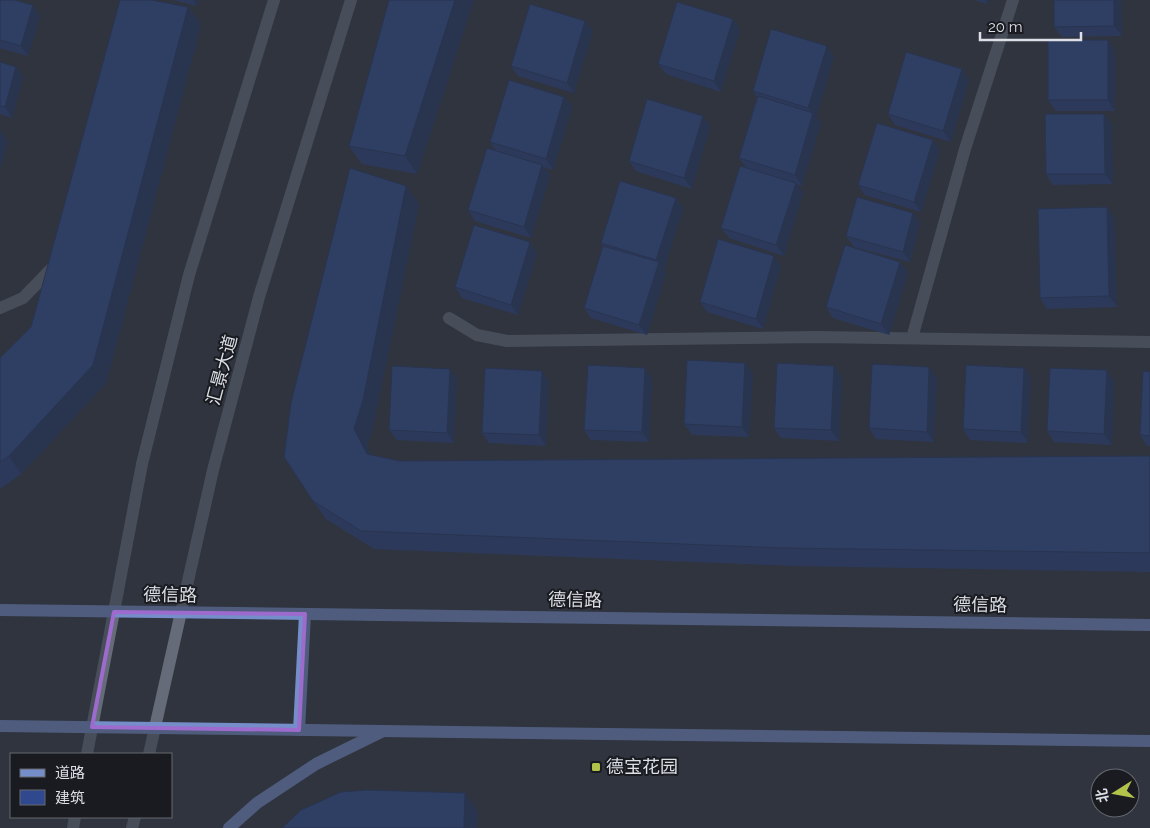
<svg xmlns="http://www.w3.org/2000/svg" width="1150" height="828" viewBox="0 0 1150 828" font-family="Raleway,'Noto Sans SC',sans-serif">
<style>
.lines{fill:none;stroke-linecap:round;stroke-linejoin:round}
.minor{stroke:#656b78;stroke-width:12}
.major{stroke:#758dc8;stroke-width:12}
.wall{fill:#293f7a}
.shaded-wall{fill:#223363}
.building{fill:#30498e;stroke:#223363}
.marked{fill:none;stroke:#9d6bcd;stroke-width:4;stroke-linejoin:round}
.poi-dot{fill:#b2c34c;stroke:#191b20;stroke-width:2}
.labels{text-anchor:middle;stroke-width:4;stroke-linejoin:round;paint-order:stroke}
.street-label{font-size:18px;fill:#dcdfe6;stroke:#191b20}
.poi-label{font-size:18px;fill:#dcdfe6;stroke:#191b20;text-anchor:start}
</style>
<rect width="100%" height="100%" fill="#2f343f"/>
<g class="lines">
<g class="minor">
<path d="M0,308L23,298L56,264"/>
<path d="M449,318L477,335L507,341L817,337L1150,342"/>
<path d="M912,338L965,149L1013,0"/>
<path d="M87,754L142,464L189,275L274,0"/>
<path d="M149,754L213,470L259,297L351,0"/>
<path d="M73,828L75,817"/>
<path d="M132,828L135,817"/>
</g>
<g class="major">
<path d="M0,610L1150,625"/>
<path d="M0,726L1150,741"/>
<path d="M299,730L305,614"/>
<path d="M229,828L257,803L316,764L381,732"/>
</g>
</g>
<g class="wall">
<path d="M0,0L40,16L28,56L0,48Z"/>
<path d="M173,0H199L197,6Z"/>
<path d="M389,0H474L417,174L362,164L349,146Z"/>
<path d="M973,0H989L988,4Z"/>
<path d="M1121,0L1122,36L1062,37L1054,27Z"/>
<path d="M188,7L201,25L106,383L21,474L0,489V358L31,327Z"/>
<path d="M585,21L593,31L574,93L518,76L511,66Z"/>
<path d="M740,29L721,92L666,74L658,64Z"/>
<path d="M1115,51V111H1056L1048,100Z"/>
<path d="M834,56L816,117L821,123L802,186L796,184L803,193L784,256L729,238L721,228L746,167L739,158L757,97L753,91Z"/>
<path d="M0,62L16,67L23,77L12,118L0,114Z"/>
<path d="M969,80L951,142L895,125L888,114Z"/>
<path d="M564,97L572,107L553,170L544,167L550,175L531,238L475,221L468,210L496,151L490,142Z"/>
<path d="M1112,124L1113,184L1053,185L1046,174Z"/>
<path d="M710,126L692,189L636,171L629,161Z"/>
<path d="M940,150L921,212L865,195L858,185Z"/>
<path d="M676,198L683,208L664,270L666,273L647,335L591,318L584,308L603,246L601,243Z"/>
<path d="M419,204L375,418L367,447L371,455L400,461L1150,456V572L794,566L374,549L326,519L313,501Z"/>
<path d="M1107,207L1114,218L1117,307L1047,309L1040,298Z"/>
<path d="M913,213L920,223L910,262L854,247L846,236Z"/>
<path d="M530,242L537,253L518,315L462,298L455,287Z"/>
<path d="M774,256L781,267L763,329L707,312L700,302Z"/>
<path d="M900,262L908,273L889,335L833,318L826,307Z"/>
<path d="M745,363L753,373L749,437L692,435L684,424Z"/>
<path d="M834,366L842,377L839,441L781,438L774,428Z"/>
<path d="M645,368L652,379L649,442L591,440L584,430Z"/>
<path d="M1024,368L1031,378L1028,443L970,440L963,429Z"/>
<path d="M1150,372V446H1147L1140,435Z"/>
<path d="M937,378L934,442L876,439L869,428Z"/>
<path d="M457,379L454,443L397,440L389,430Z"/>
<path d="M1114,381L1112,445L1054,442L1047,431Z"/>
<path d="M549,382L546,446L489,443L482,433Z"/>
</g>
<g class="shaded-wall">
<path d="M193,0H199L197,6Z"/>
<path d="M455,0H474L417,174L405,156Z"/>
<path d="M985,0H989L988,4Z"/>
<path d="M1114,0H1121L1122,36L1114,26Z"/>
<path d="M33,5L40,16L28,56L21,46Z"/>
<path d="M188,7L201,25L106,383L21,474L9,456Z"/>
<path d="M733,19L740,29L721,92L714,81Z"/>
<path d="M585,21L593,31L574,93L567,83Z"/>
<path d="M1108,40L1115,51V111L1108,100Z"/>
<path d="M827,46L834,56L816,117L821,123L802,186L795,175L813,114L808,108Z"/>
<path d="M16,67L23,77L12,118L5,107Z"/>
<path d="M962,69L969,80L951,142L943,131Z"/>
<path d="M564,97L572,107L553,170L546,159Z"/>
<path d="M1104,114L1112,124L1113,184L1105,174Z"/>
<path d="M703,116L710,126L692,189L684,178Z"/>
<path d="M1,131L8,142L0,170V134Z"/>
<path d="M933,140L940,150L921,212L914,202Z"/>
<path d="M542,165L550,175L531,238L524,227Z"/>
<path d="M796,183L803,193L784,256L776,245Z"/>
<path d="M406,186L419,204L375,418L367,447L380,473L367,454L354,429Z"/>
<path d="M676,198L683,208L664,270L666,273L647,335L639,325L658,263L656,260Z"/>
<path d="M1107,207L1114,218L1117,307L1109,296Z"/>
<path d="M913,213L920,223L910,262L903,252Z"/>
<path d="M530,242L537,253L518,315L511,305Z"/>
<path d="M774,256L781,267L763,329L756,319Z"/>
<path d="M900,262L908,273L889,335L881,324Z"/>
<path d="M745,363L753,373L749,437L742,427Z"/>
<path d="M834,366L842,377L839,441L831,430Z"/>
<path d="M929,367L937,378L934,442L927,432Z"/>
<path d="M645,368L652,379L649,442L642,432Z"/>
<path d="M1024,368L1031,378L1028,443L1021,432Z"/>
<path d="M450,369L457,379L454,443L447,433Z"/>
<path d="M1107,370L1114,381L1112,445L1104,434Z"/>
<path d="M542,371L549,382L546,446L539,435Z"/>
<path d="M465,793L478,812L477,828H464Z"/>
</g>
<g class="building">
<path d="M0,0H14L33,5L21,46L0,40Z"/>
<path d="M120,0H151L188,7L93,365L9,456L0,462V358L31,327Z"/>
<path d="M389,0H455L405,156L349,146Z"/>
<path d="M1054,0H1114V26L1054,27Z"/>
<path d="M677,2L733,19L714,81L658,64Z"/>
<path d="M530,4L585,21L567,83L511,66Z"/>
<path d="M771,29L827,46L808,108L753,91Z"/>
<rect x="1048" y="40" width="60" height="60"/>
<path d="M906,52L962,69L943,131L888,114Z"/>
<path d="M0,62L16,67L5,107L0,106Z"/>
<path d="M509,80L564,97L546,159L490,142Z"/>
<path d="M758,96L813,113L795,175L739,158Z"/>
<path d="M647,99L703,116L684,178L629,161Z"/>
<path d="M1045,114H1104L1105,174H1046Z"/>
<path d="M877,123L933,140L914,202L858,185Z"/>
<path d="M487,148L542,165L524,227L468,210Z"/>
<path d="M740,166L796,183L776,245L721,228Z"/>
<path d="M350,168L406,186L363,400L354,429L367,454L400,461L1150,456V553L781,548L361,531L313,501L284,457L291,403Z"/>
<path d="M620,181L676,198L656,260L601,243Z"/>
<path d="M857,197L913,213L903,252L846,236Z"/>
<path d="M1107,207L1109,296L1040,298L1038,209Z"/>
<path d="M474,225L530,242L511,305L455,287Z"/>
<path d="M718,239L774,256L756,319L700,302Z"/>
<path d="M845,245L900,262L881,324L826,307Z"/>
<path d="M603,246L659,262L639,325L584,308Z"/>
<path d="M687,360L745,363L742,427L684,424Z"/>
<path d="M777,363L834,366L831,430L774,428Z"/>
<path d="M872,364L929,367L927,432L869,428Z"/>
<path d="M588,365L645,368L642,432L584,430Z"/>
<path d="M966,365L1024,368L1021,432L963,429Z"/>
<path d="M392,366L450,369L447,433L389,430Z"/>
<path d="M485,368L542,371L539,435L482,433Z"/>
<path d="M1050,368L1107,370L1104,434L1047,431Z"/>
<path d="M1143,371L1150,372V436L1140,435Z"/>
<path d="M367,790L465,793L464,828H282L301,810L341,792Z"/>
</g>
<path d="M0 0H1150V828H0ZM114,612L305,614L299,730L92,727Z" fill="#2f343f" fill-opacity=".55" fill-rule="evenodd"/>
<path class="marked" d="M114,612L305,614L299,730L92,727Z"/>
<rect class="poi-dot" x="591" y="762" width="10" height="10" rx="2.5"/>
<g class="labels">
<g class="street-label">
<text transform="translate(222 370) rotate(-75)" y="6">汇景大道</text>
<text transform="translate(170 595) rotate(1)" y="6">德信路</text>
<text transform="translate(575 600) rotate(1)" y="6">德信路</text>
<text transform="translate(980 605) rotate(1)" y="6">德信路</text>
</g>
<g class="poi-label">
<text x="606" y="773">德宝花园</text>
</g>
</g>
<rect x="10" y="753" width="162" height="65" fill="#191b20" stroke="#67696f"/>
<rect x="20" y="769" width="25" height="8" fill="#758dc8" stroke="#67696f"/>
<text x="55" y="778" font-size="15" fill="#dcdfe6">道路</text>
<rect x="20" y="790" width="25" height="15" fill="#30498e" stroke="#67696f"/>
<text x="55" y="803" font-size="15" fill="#dcdfe6">建筑</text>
<g transform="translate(1115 793) rotate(259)"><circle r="24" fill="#191b20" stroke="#67696f"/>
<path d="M0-4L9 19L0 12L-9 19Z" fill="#b2c34c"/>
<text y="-8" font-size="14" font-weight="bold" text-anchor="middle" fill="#dcdfe6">北</text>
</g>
<path d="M980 32v8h101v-8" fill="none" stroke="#dcdfe6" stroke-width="2.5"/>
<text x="988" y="32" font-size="15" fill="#dcdfe6" stroke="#191b20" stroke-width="4" paint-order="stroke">20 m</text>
</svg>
